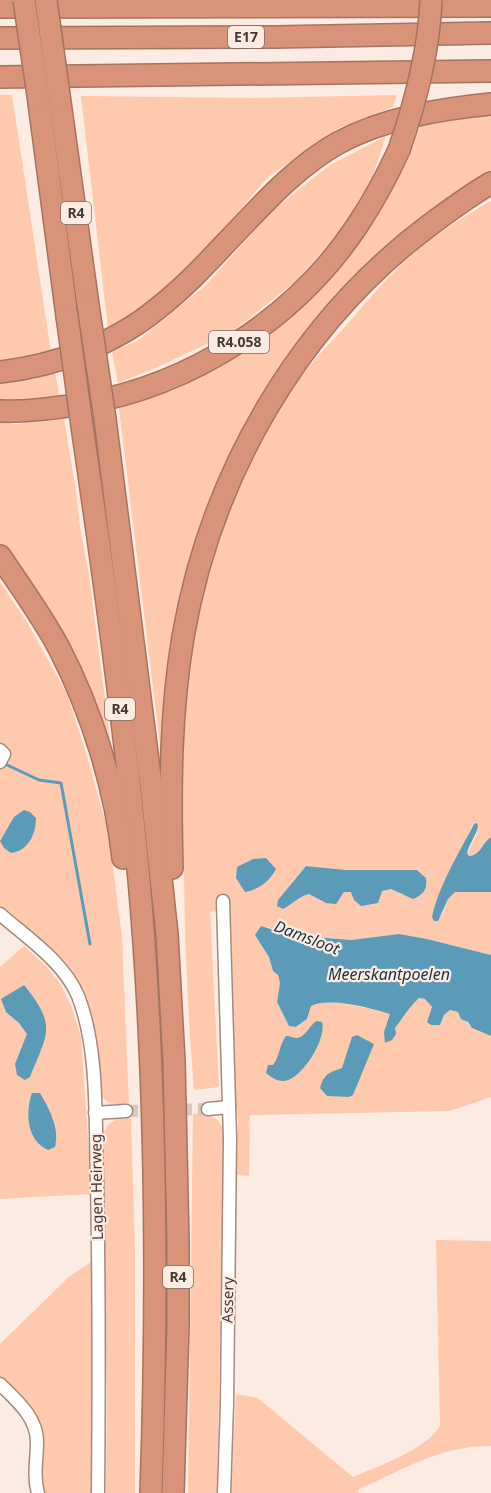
<svg xmlns="http://www.w3.org/2000/svg" width="491" height="1493" viewBox="0 0 491 1493" font-family="'Noto Sans',sans-serif">
<style>
.green{fill:#fec9ac;fill-rule:evenodd}
.water{fill:#5c9bb7}
.lines{fill:none;stroke-linecap:round;stroke-linejoin:round}
.stream{stroke:#5c9bb7;stroke-width:3}
.minor-tunnel{stroke:#d7c7bf;stroke-width:12;stroke-dasharray:12 6;stroke-linecap:butt}
.minor-casing{stroke:#a38a7d;stroke-width:15}
.motorway-casing{stroke:#a57460;stroke-width:24}
.minor{stroke:#fff;stroke-width:12}
.motorway{stroke:#d99378;stroke-width:21}
.motorway-bridge-casing{stroke:#a57460;stroke-width:24;stroke-linecap:butt}
.motorway-bridge{stroke:#d99378;stroke-width:21}
.labels{text-anchor:middle;stroke-width:4.5;stroke-linejoin:round;paint-order:stroke}
.shield{fill:#fcebe2;stroke:#7b6e68;stroke-width:1.5}
.shield-label{font-size:14px;font-weight:bold;fill:#443933}
.street-label{font-size:15px;fill:#443933;stroke:#fcebe2}
.water-label{font-size:16px;font-style:italic;fill:#173542;stroke:#fcebe2}
</style>
<rect width="100%" height="100%" fill="#fcebe2"/>
<g class="green">
<path d="M0,95H12L51,352L0,363Z"/>
<path d="M397,95L393,107L337,129L268,177L200,257L156,297L135,313L108,329L81,96L253,98Z"/>
<path d="M491,115V177L347,291L198,541L165,785L119,408L172,391L222,366L291,317L341,265L369,228L409,158L421,125Z"/>
<path d="M386,136L371,180L342,229L296,281L232,332L158,367L118,383L112,352L137,341L205,286L273,210L330,165Z"/>
<path d="M491,201V837C482,843 481,855 469,856L467,854L477,833L473,824L443,887L432,917L442,915L448,899L455,892H491V955L427,939L399,934L351,940L290,935L267,927L255,935L269,957L273,971L278,975L280,983L277,1002L289,1026L297,1027L307,1019L311,1006C333,997 368,1009 391,1014L384,1032C401,1026 406,1011 418,998L425,999L432,1007L427,1022L440,1024L444,1015L450,1010L458,1012L472,1028L491,1036V1097L450,1111L250,1115L249,1176L237,1175L238,1117L234,1089L228,910L210,912L219,1087L194,1090C188,1018 185,946 184,875C183,833 181,791 183,749C189,615 225,477 307,369C319,354 332,341 344,328C363,306 381,284 401,265C427,239 460,219 491,201ZM306,866L346,870H417L426,878L427,885L403,895L391,889L382,891L344,892L326,903L310,894C298,897 293,904 283,908L278,900Z"/>
<path d="M55,372L60,399L0,403V384Z"/>
<path d="M64,419L76,491L80,527L89,575L118,800L19,569L0,546V423L17,424Z"/>
<path d="M0,582L28,624L67,694L86,753L108,831L122,936L129,1106L109,1103L102,1097L99,1088L97,1044L91,1016L81,988L72,971L36,936L0,906Z"/>
<path d="M24,946L46,966L61,985L72,1008L81,1037L92,1194L0,1199V967Z"/>
<path d="M204,1113L218,1120L224,1129L217,1493H188L193,1114Z"/>
<path d="M131,1118L135,1250V1493H106L107,1404L102,1140C107,1121 112,1119 131,1118Z"/>
<path d="M436,1240L491,1241V1446C442,1445 401,1470 358,1490L359,1493H231L236,1394L258,1398L353,1477C380,1465 424,1451 440,1426Z"/>
<path d="M94,1260L93,1493H44L41,1471L43,1448L0,1379V1344L70,1276Z"/>
</g>
<g class="water">
<path d="M24,810L30,812L36,818C36,834 28,851 11,853L4,848L0,841L14,817Z"/>
<path d="M477,823L478,826C476,836 469,844 467,853L469,856C481,855 482,843 491,837V892H455L448,899L438,921H434L432,917C439,885 459,853 474,824Z"/>
<path d="M266,858L276,869C270,881 258,890 245,892L236,878L237,867L253,859Z"/>
<path d="M306,866L346,870H417L426,878C428,889 423,895 413,899L391,889L382,891L378,903L361,906L354,900L351,892H344L336,904L326,903L309,894C298,897 293,904 283,909L277,906L278,900Z"/>
<path d="M261,926L290,935L351,940L399,934L427,939L491,955V1036L472,1028L468,1022L461,1019L458,1012L450,1010L444,1015L440,1025H431L427,1022L432,1007L425,999L419,998C409,1007 403,1018 395,1028L396,1034L392,1040L385,1043L384,1032L390,1014C369,1008 332,997 311,1006L307,1019L296,1027L289,1026L277,1002L280,983L278,975L273,971L269,957L255,935Z"/>
<path d="M24,985C57,1026 48,1032 30,1077L25,1080L17,1075L15,1064L27,1034L19,1023L6,1012L1,999Z"/>
<path d="M317,1021L322,1022C327,1039 301,1081 283,1081C276,1081 271,1077 266,1073L268,1065H273C280,1056 279,1045 286,1036C290,1036 293,1038 297,1038C306,1037 309,1025 317,1021Z"/>
<path d="M357,1035L374,1044L353,1095L349,1097L327,1096L320,1088C324,1074 330,1072 342,1068L352,1037Z"/>
<path d="M32,1093H40C49,1109 60,1128 55,1147L48,1150C27,1141 25,1113 32,1093Z"/>
</g>
<g class="lines">
<path class="stream" d="M5,764L39,780L61,783L90,944"/>
<path class="minor-tunnel" d="M126,1111L208,1109"/>
<defs>
<g id="minor">
<path d="M0,750L4,754L0,762"/>
<path d="M223,901L230,1138L227,1404L224,1493"/>
<path d="M0,914C26,937 64,962 78,996C99,1049 95,1123 97,1180C99,1284 99,1389 98,1493"/>
<path d="M208,1109L229,1107"/>
<path d="M95,1113L126,1111"/>
<path d="M0,1384C16,1400 37,1417 37,1442C37,1460 33,1475 38,1493"/>
</g>
<g id="motorway">
<path d="M0,7L491,6"/>
<path d="M0,38L275,37L491,33"/>
<path d="M0,77L491,71"/>
<path d="M38,95L67,316"/>
<path d="M59,95L88,305"/>
<path d="M0,372C55,366 115,344 158,308C189,284 215,254 242,226C271,195 301,164 338,143C384,118 440,109 491,104"/>
<path d="M0,411C28,412 54,408 82,404C192,385 295,319 357,226C373,202 387,176 399,150"/>
<path d="M105,419L151,785L167,934L174,1061L178,1241V1326L173,1493"/>
<path d="M82,426C104,577 125,728 139,880C157,1084 158,1289 151,1493"/>
<path d="M0,556C20,586 42,616 59,648C92,712 115,786 123,858"/>
<path d="M172,868C170,791 170,714 183,637C211,475 298,323 431,224C450,210 470,195 491,183"/>
</g>
</defs>
<use href="#minor" class="minor-casing"/>
<use href="#motorway" class="motorway-casing"/>
<use href="#minor" class="minor"/>
<use href="#motorway" class="motorway"/>
<defs>
<g id="motorway-bridge">
<path d="M24,0L38,95"/>
<path d="M46,0L59,95"/>
<path d="M399,150C416,101 429,52 431,0"/>
<path d="M88,305L105,419"/>
<path d="M67,316L82,426"/>
</g>
</defs>
<use href="#motorway-bridge" class="motorway-bridge-casing"/>
<use href="#motorway-bridge" class="motorway-bridge"/>
</g>
<g class="labels">
<g class="shield">
<rect x="228" y="26" width="36" height="22" rx="4.5"/>
<rect x="61" y="202" width="30" height="22" rx="4.5"/>
<rect x="209" y="331" width="60" height="22" rx="4.5"/>
<rect x="105" y="698" width="30" height="22" rx="4.5"/>
<rect x="163" y="1266" width="30" height="22" rx="4.5"/>
</g>
<g class="shield-label">
<text x="246" y="42">E17</text>
<text x="76" y="218">R4</text>
<text x="239" y="347">R4.058</text>
<text x="120" y="714">R4</text>
<text x="178" y="1282">R4</text>
</g>
<g class="street-label">
<text transform="translate(97 1187) rotate(-91)" y="5">Lagen Heirweg</text>
<text transform="translate(228 1300) rotate(-89)" y="5">Assery</text>
</g>
<g class="water-label">
<text transform="translate(307 937) rotate(21)" y="6">Damsloot</text>
<text x="389" y="980">Meerskantpoelen</text>
</g>
</g>
</svg>
